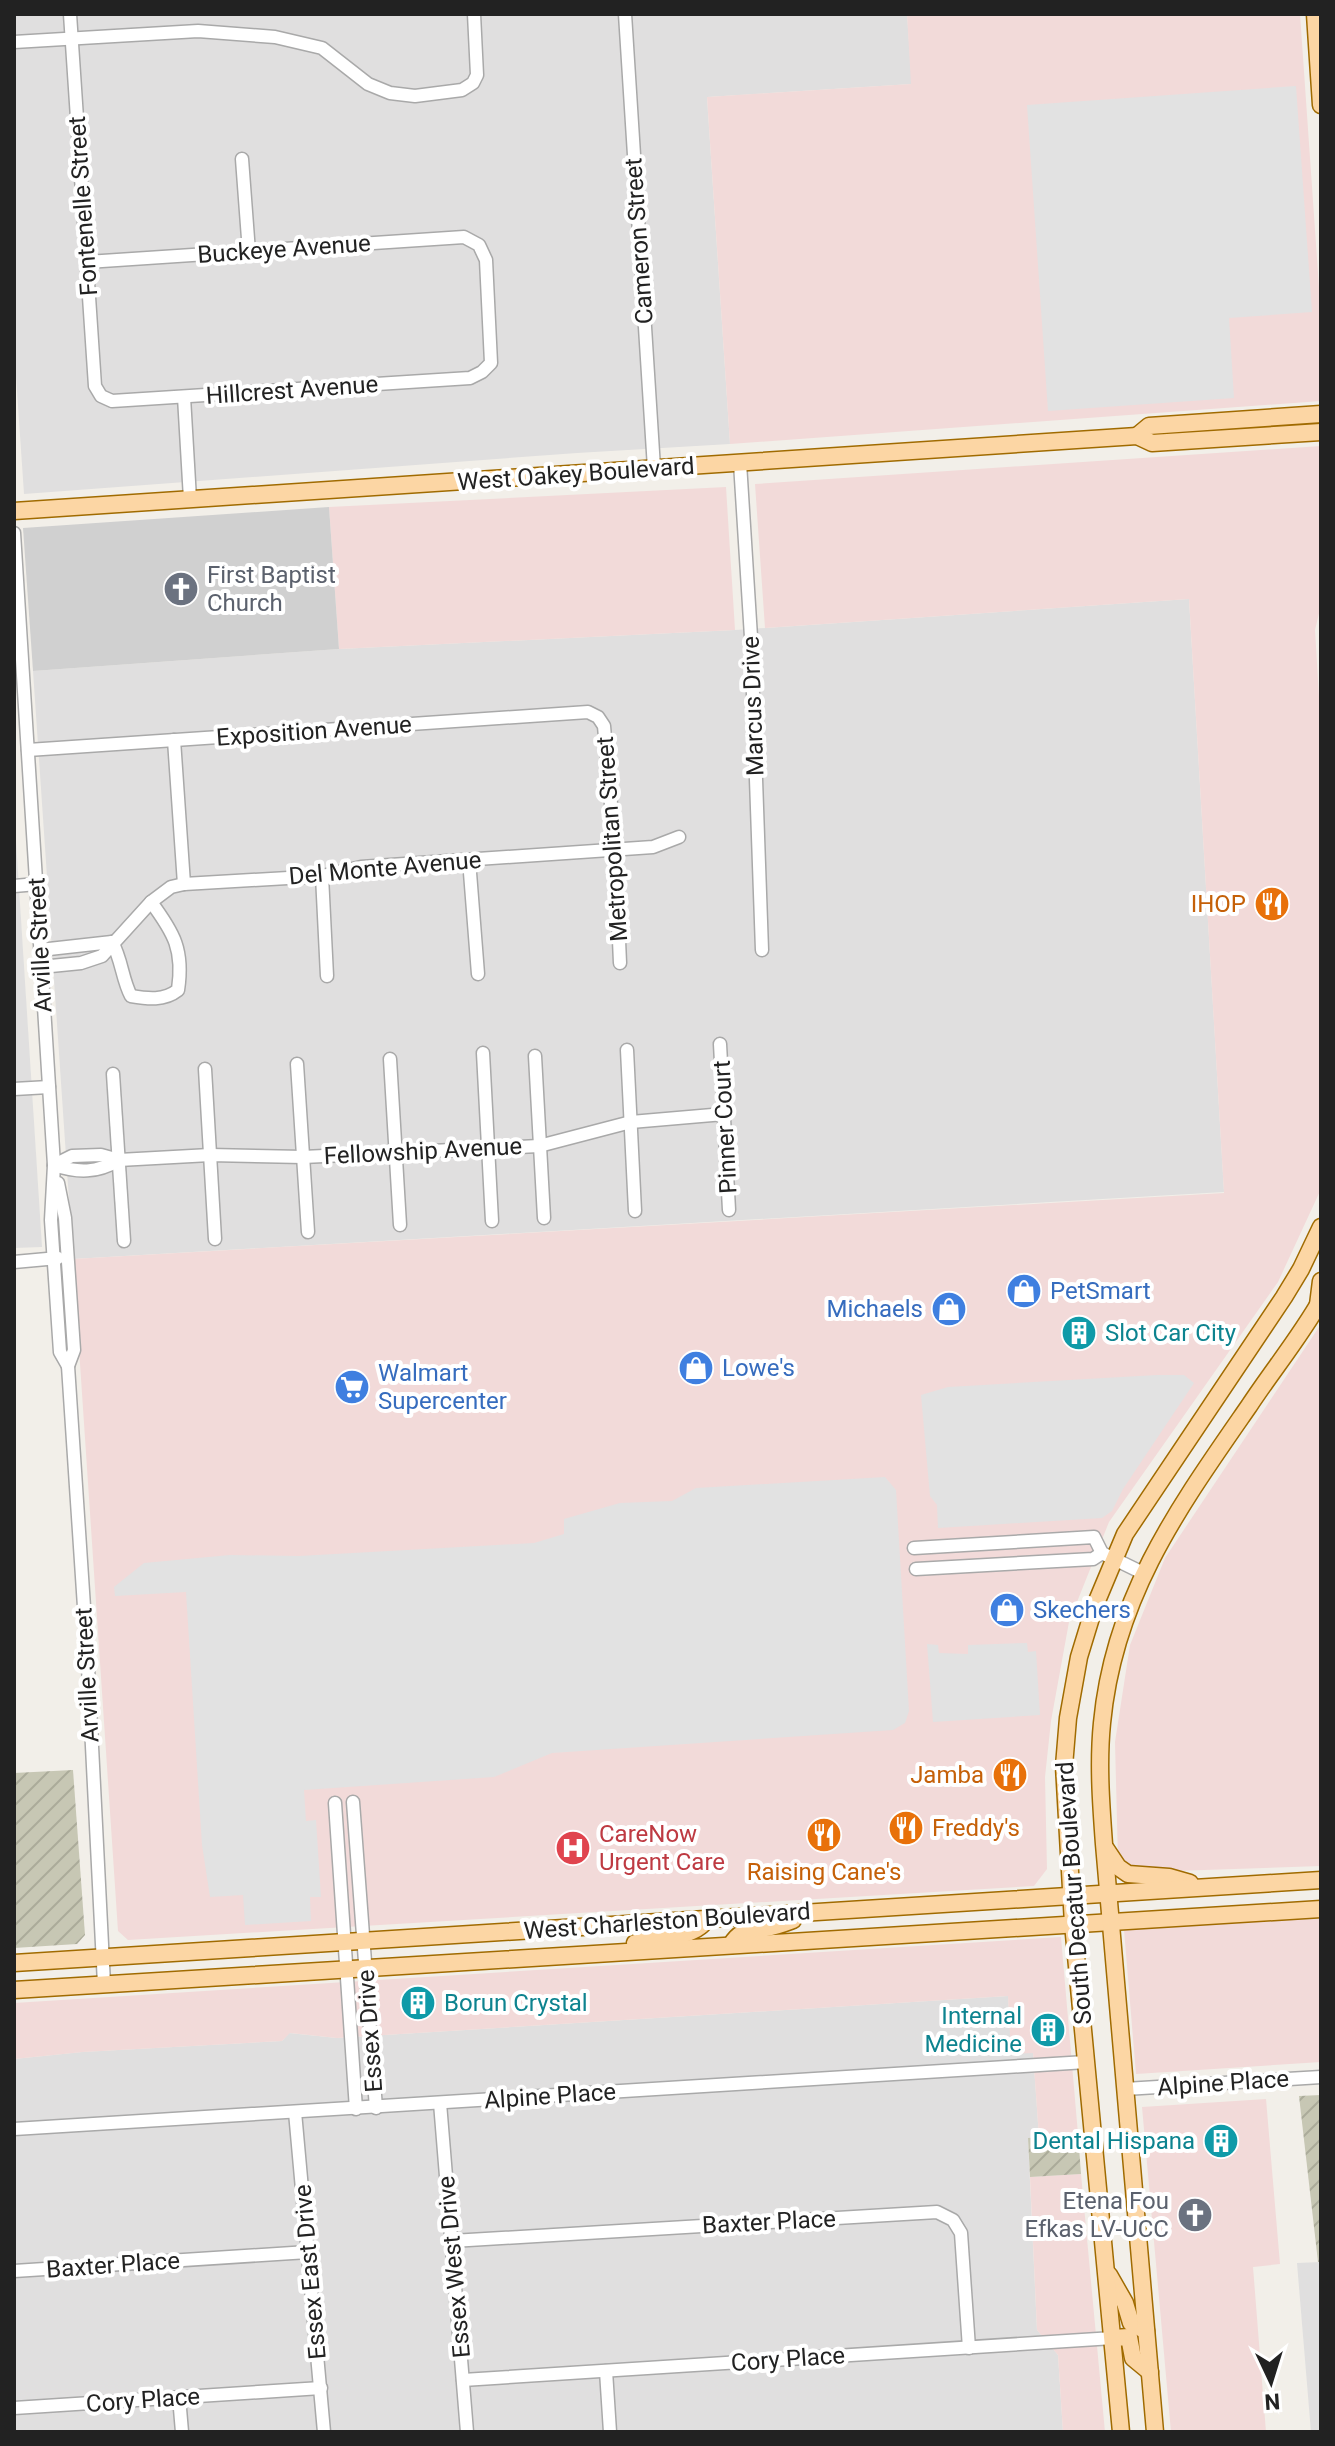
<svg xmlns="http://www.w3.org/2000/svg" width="1335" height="2446" viewBox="0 0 1335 2446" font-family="Roboto,sans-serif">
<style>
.residential{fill:#e0dfdf}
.commercial{fill:#f2dad9}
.religious{fill:#d0d0d0}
.construction{fill:url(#construction-furrows)}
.parking{fill:#e2e2e2}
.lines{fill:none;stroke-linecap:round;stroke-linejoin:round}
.minor-casing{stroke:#a9a9a9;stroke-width:15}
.major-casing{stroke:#a06b00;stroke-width:19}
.minor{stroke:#fff;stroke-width:12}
.major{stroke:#fcd6a4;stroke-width:16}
.labels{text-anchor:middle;stroke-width:8;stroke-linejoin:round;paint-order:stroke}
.street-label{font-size:24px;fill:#222;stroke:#fff}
.worship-label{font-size:24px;fill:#5b616d;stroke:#fff;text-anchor:start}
.food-label{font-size:24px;fill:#c56008;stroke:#fff;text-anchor:end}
.shop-label{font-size:24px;fill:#366cbe;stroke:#fff;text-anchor:start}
.culture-label{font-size:24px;fill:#0d838f;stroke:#fff;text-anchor:start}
.health-label{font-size:24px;fill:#be3a42;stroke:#fff;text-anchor:start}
</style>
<defs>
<pattern id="construction-furrows" width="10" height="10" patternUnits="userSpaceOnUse" patternTransform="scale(2)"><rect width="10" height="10" fill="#c7c7b4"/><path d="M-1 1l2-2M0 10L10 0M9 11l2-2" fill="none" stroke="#abab9a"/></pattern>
</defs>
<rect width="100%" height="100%" fill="#f2efe9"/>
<g class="residential">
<path d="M14,14H907L912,84L707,97L730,444L577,453L24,494L14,347Z"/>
<path d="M1189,599L1224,1192L73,1259L33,671L339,649L735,630Z"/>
<path d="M14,810L42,1247L14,1248Z"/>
<path d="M1008,1996L1012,2053L1033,2052L1039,2137L1028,2139L1037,2330L1058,2355L1063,2432H14V2059L82,2052L282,2041L289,2033L337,2038Z"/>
<path d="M1321,2262V2432H1311L1297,2263Z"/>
</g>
<g class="commercial">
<path d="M907,14H1300L1321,316V401L730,444L707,97L911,84Z"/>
<path d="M1321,446V605L1315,630L1321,730V1189L1278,1282L1109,1522L1069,1622L1051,1721L1045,1777L1047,1869L1034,1886L128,1940L118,1931L73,1259L1224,1193L1189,599L765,628L755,484Z"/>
<path d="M726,487L735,630L339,649L329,507Z"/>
<path d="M1321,1324V1866L1174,1871L1133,1869L1118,1860L1115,1742L1130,1645L1165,1558Z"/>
<path d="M1321,1918V2062L1136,2074L1124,1930Z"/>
<path d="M1061,1937L1078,2134L1039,2137L1033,2053L1011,2054L1008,1996L337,2038L290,2033L282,2041L83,2052L14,2059V2003Z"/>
<path d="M1266,2099L1280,2264L1253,2267L1266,2432H1171L1142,2107Z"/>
<path d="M1081,2174L1105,2432H1063L1058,2355L1037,2330L1030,2177Z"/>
</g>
<path class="religious" d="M329,507L339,649L33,671L23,528Z"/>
<g class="construction">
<path d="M73,1770L85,1935L77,1944L14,1948V1773Z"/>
<path d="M1321,2095V2262H1318L1299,2096Z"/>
<path d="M1078,2134L1081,2174L1030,2177L1028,2138Z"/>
</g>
<g class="parking">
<path d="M1296,86L1312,312L1229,318L1234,398L1048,411L1027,105Z"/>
<path d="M1157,1375H1184L1194,1383L1123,1489L1112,1511L1102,1518L938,1528L937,1505L930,1496L921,1395L948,1387Z"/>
<path d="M885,1477L896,1490L909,1711L905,1723L893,1730L552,1753L494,1777L304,1790L306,1821L316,1820L321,1897H310L311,1921L245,1925L243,1895L210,1897L202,1845L186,1592L115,1596L114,1587L144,1563L230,1555L299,1556L534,1543L564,1534V1519L620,1503L672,1501L696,1488Z"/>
<path d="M1027,1643L1028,1652L1036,1651L1040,1715L933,1722L927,1644L938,1645L939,1653L968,1654V1645Z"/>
</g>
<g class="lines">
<defs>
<g id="minor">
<path d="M70,14L95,386L101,396L112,401L470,378L482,372L491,363L486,260L479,245L464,237L87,262"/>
<path d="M625,14L654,468"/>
<path d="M14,42L198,31L275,37L322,48L368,84L390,93L415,96L462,90L473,83L477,75L474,14"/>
<path d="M242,159L249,252"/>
<path d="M184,397L190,499"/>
<path d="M740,463L751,637L762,950"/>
<path d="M14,533L54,1165L51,1220L60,1352L68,1366"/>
<path d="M174,740L184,884"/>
<path d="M28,750L588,712L598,717L604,726L615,849L620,963"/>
<path d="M469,860L478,974"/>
<path d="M322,876L327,976"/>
<path d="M14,886L37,884"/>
<path d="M112,942C122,960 122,979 131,996C148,999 164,1001 178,990C184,950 174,933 151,902"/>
<path d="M40,950L112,942"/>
<path d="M41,967L81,963L102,956L151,902L171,887L184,884L322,876L361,867L653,847L679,837"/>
<path d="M720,1044L729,1210"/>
<path d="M627,1050L635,1211"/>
<path d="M483,1053L492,1221"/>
<path d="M535,1056L544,1218"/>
<path d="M390,1059L400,1225"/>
<path d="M297,1064L308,1232"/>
<path d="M205,1069L215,1239"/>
<path d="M113,1074L124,1241"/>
<path d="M14,1089L49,1087"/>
<path d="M54,1165L72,1156L101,1155L119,1160L210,1155L303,1157L539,1146L631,1122L724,1114"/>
<path d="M54,1165C78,1173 97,1173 119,1160"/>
<path d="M58,1183L65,1218L74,1350L68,1366L88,1667L104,1984"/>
<path d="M14,1262L58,1258"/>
<path d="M914,1548L1094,1537L1102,1553L1143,1573"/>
<path d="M916,1569L1093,1559L1102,1553"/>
<path d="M353,1802L376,2108"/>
<path d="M335,1803L356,2109"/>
<path d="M1125,2089L1321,2077"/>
<path d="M440,2103L467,2432"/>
<path d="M295,2112L324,2432"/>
<path d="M14,2129L1086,2062"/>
<path d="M452,2241L937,2212L953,2220L961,2233L969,2348"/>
<path d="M14,2271L308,2252"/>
<path d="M606,2371L610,2432"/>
<path d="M463,2380L1113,2338"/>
<path d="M179,2397L182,2432"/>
<path d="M14,2408L321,2388"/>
</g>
<g id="major">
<path d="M1315,14L1321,105"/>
<path d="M1137,436L1149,426L1321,414"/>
<path d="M14,511L1137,436L1152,443L1321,432"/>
<path d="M1318,1305L1321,1281"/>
<path d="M1106,1849L1118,1867L1128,1874L1169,1877L1190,1883"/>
<path d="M635,1943C654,1939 699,1937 706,1919"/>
<path d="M731,1945C740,1929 750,1932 766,1928C775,1927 785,1923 793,1920"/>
<path d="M14,1963L1321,1880"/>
<path d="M14,1990L1321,1909"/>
<path d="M1109,2275L1125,2303L1131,2323L1146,2331"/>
<path d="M1113,2338L1129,2337L1133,2358L1150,2372"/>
<path d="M1121,2432L1073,1924L1064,1766L1068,1718L1079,1657L1094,1608L1125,1534L1284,1297L1301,1269L1321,1227"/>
<path d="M1155,2432L1104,1844C1101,1804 1098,1763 1102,1723C1114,1596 1179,1507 1249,1406C1272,1371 1300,1337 1321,1300"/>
</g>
</defs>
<use href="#minor" class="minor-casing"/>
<use href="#major" class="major-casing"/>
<use href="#minor" class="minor"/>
<use href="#major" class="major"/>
</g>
<defs>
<symbol id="church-disc" viewBox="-11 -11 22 22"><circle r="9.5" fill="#6b7280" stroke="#fff"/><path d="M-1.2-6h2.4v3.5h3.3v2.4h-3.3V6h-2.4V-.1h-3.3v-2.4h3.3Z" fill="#fff"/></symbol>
<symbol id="restaurant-disc" viewBox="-11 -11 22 22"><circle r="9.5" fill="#e8710a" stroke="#fff"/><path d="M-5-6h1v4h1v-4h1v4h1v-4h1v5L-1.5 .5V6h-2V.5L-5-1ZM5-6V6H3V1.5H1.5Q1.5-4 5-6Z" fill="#fff"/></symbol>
<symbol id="shop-disc" viewBox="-11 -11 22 22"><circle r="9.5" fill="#3f7fe0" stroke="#fff"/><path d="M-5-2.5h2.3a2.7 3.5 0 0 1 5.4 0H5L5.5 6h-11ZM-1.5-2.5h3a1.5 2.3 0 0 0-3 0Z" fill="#fff"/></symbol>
<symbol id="building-disc" viewBox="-11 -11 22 22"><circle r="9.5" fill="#0f9aa8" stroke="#fff"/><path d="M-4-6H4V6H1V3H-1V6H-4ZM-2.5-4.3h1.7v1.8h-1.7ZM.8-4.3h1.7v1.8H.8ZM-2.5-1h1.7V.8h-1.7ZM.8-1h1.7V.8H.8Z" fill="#fff"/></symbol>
<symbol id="supermarket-disc" viewBox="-11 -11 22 22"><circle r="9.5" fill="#3f7fe0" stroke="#fff"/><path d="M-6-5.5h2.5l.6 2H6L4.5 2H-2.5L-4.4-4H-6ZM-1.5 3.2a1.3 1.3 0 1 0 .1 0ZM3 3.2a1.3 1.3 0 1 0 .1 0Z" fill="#fff"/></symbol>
<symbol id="hospital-disc" viewBox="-11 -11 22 22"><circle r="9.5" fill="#e0444e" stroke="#fff"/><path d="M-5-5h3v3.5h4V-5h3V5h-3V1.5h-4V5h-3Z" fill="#fff"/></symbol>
</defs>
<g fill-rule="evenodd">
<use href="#church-disc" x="161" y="569" width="40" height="40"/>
<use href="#restaurant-disc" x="1252" y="884" width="40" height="40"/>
<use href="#shop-disc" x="1004" y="1271" width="40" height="40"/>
<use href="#shop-disc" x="929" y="1289" width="40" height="40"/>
<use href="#building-disc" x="1059" y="1313" width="40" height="40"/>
<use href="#shop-disc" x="676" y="1348" width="40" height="40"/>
<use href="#supermarket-disc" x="332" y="1367" width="40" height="40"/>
<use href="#shop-disc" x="987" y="1590" width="40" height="40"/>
<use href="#restaurant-disc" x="990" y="1755" width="40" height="40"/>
<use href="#restaurant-disc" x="886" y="1808" width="40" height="40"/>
<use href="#restaurant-disc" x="804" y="1815" width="40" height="40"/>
<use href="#hospital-disc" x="553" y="1828" width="40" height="40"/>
<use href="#building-disc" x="398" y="1983" width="40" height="40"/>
<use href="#building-disc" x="1028" y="2010" width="40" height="40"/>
<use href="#building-disc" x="1201" y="2121" width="40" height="40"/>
<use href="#church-disc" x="1175" y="2195" width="40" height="40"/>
</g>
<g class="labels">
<g class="street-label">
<text transform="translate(83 206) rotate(-94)" y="8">Fontenelle Street</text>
<text transform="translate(639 241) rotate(-94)" y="8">Cameron Street</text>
<text transform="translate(284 249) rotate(-4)" y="8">Buckeye Avenue</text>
<text transform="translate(292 390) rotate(-4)" y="8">Hillcrest Avenue</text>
<text transform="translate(576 474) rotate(-4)" y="8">West Oakey Boulevard</text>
<text transform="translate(753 706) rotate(-92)" y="8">Marcus Drive</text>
<text transform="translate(314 731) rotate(-4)" y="8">Exposition Avenue</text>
<text transform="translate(612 839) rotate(-94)" y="8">Metropolitan Street</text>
<text transform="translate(385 868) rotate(-5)" y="8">Del Monte Avenue</text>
<text transform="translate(40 945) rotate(-93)" y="8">Arville Street</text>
<text transform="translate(725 1127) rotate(-93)" y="8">Pinner Court</text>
<text transform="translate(423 1151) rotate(-3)" y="8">Fellowship Avenue</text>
<text transform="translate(87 1675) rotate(-93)" y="8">Arville Street</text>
<text transform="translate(1074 1893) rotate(-94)" y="8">South Decatur Boulevard</text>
<text transform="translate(667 1921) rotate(-4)" y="8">West Charleston Boulevard</text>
<text transform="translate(370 2031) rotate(-94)" y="8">Essex Drive</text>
<text transform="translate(1223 2083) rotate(-4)" y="8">Alpine Place</text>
<text transform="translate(550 2096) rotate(-4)" y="8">Alpine Place</text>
<text transform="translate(769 2222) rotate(-3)" y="8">Baxter Place</text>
<text transform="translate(113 2265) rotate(-4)" y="8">Baxter Place</text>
<text transform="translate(454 2267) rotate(-95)" y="8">Essex West Drive</text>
<text transform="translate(310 2272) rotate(-95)" y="8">Essex East Drive</text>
<text transform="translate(788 2359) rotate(-4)" y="8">Cory Place</text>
<text transform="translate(143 2400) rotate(-4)" y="8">Cory Place</text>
</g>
<g class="worship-label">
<text x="207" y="583">First Baptist<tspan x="207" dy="28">Church</tspan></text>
<text x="1169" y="2209" text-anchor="end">Etena Fou<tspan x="1169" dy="28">Efkas LV-UCC</tspan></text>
</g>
<g class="food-label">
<text x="1246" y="912">IHOP</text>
<text x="984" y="1783">Jamba</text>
<text x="932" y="1836" text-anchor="start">Freddy's</text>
<text x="824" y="1880" text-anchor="middle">Raising Cane's</text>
</g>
<g class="shop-label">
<text x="1050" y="1299">PetSmart</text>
<text x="923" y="1317" text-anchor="end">Michaels</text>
<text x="722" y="1376">Lowe's</text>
<text x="378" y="1381">Walmart<tspan x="378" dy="28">Supercenter</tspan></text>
<text x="1033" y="1618">Skechers</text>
</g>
<g class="culture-label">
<text x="1105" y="1341">Slot Car City</text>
<text x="444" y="2011">Borun Crystal</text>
<text x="1022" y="2024" text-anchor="end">Internal<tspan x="1022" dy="28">Medicine</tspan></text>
<text x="1195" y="2149" text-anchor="end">Dental Hispana</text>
</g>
<g class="health-label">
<text x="599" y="1842">CareNow<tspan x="599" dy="28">Urgent Care</tspan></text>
</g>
</g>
<rect width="1335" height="2446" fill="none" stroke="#222222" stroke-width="32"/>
<g transform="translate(1271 2382) rotate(176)" stroke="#ffffff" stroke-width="6" paint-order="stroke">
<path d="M0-6L14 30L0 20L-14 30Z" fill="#222222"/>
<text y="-12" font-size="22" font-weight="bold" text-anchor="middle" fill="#222222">N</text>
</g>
</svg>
